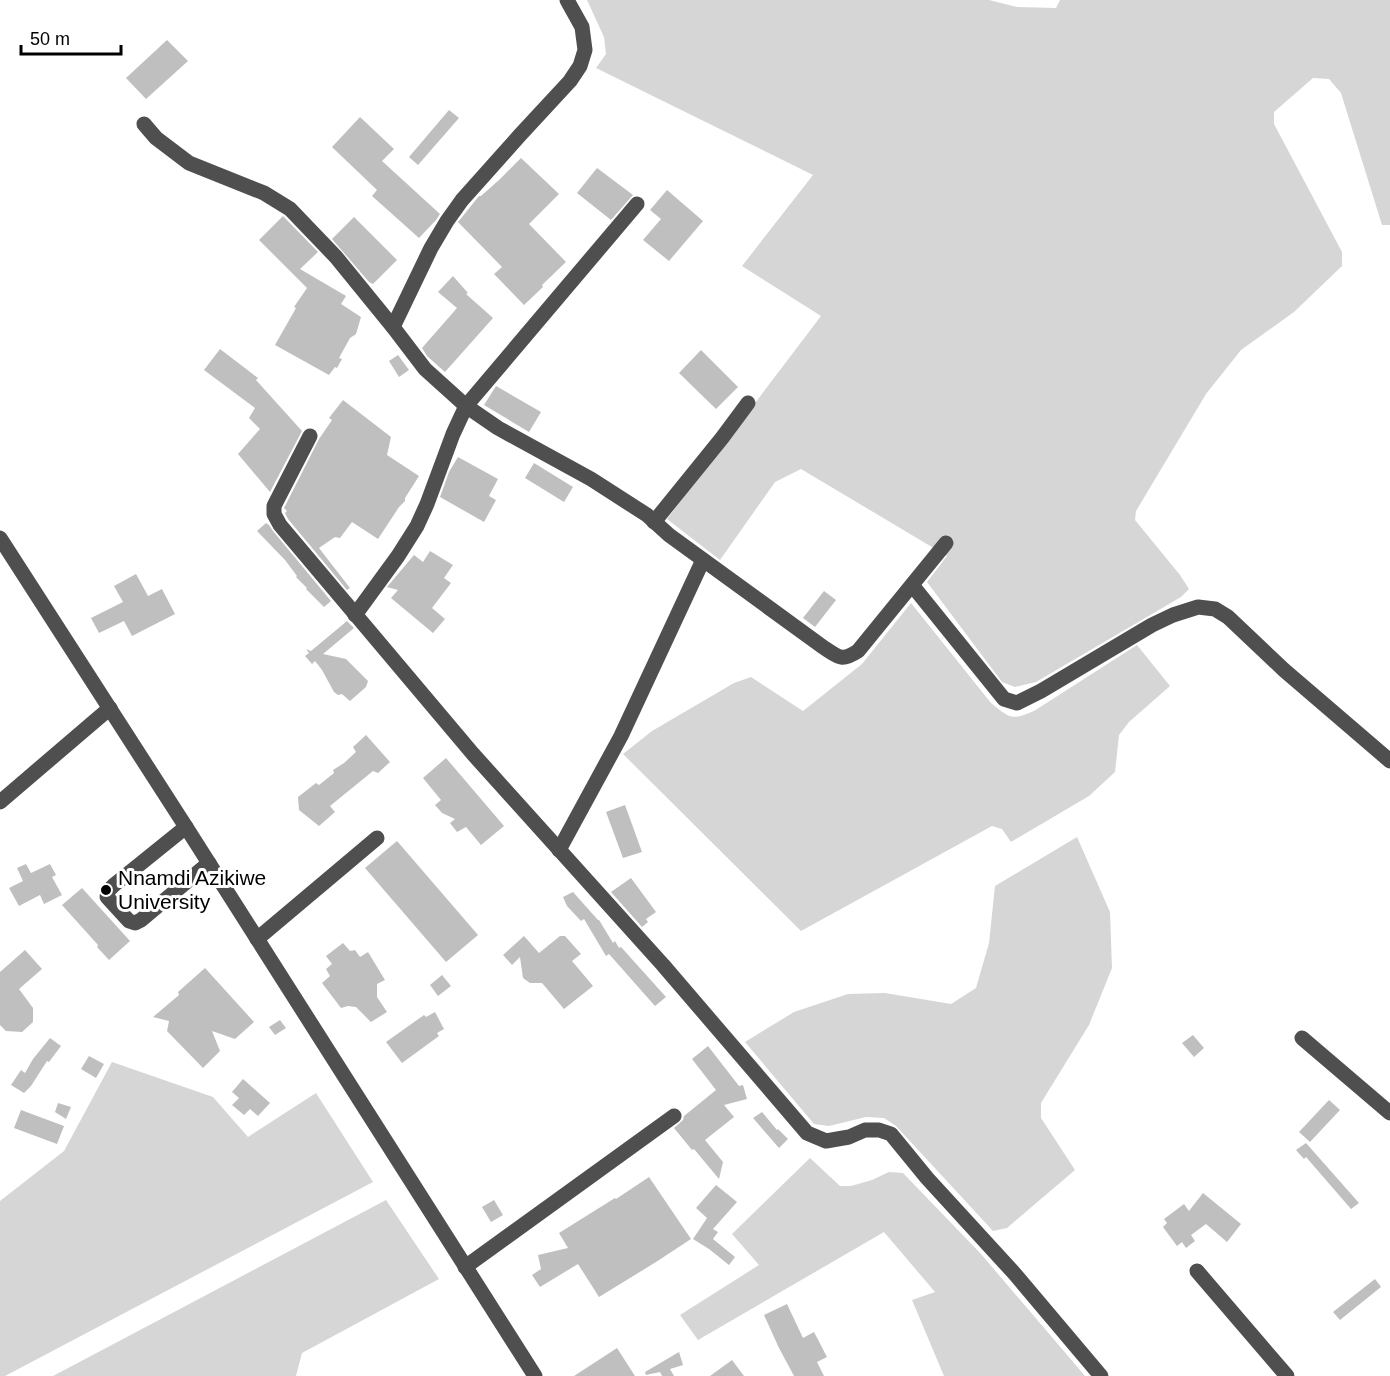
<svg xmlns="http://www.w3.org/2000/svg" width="1390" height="1376" viewBox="0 0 1390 1376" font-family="Helvetica,sans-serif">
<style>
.green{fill:#d6d6d6}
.building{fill:#bfbfbf}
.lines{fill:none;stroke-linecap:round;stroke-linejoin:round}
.minor{stroke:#4f4f4f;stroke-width:15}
.poi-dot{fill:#000;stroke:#fff;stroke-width:2}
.labels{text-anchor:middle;stroke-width:6;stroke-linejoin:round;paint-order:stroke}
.poi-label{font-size:21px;fill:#000;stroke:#fff;text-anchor:start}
</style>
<rect width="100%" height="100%" fill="#fff"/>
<g class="green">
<path d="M587,0H989L1017,7L1056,8L1060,0H1390V225H1382L1341,93L1329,79L1313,78L1274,112V124L1342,252V266L1294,312L1241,350L1206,394L1136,511L1135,520L1180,575L1189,589L1181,597L1036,682L1015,687L1002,682L927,582L947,556L801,469L775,482L720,560L667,519L821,316L742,266L813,175L596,68L606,54L604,37Z"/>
<path d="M911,603L991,703C1010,718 1011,721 1034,711L1137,645L1170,686L1129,722L1119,735L1115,772L1089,796L1011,842L1002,829L992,826L801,931L623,754L652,731L734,683L751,677L803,711L862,664Z"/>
<path d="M1077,837L1110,912L1112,968L1089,1025L1041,1103V1118L1075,1170L1007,1228L993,1231L896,1126L884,1118L866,1117L829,1126L814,1124L745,1042L794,1012L848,994L885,993L951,1004L976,988L989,943L995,886Z"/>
<path d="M112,1062L213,1097L248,1137L316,1093L373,1182L5,1376H0V1201L64,1151Z"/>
<path d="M810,1158L840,1186H851L872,1180L889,1172L903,1173L981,1254L1085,1376H944L912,1300L935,1292L884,1232L698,1340L680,1315L759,1265L732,1234Z"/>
<path d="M386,1200L439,1279L302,1353L296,1376H53Z"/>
</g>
<g class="building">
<path d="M167,40L188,61L146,99L126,78Z"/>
<path d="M449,110L459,118L418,165L409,157Z"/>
<path d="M360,117L394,149L382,161L440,214L436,220L419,238L372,196L377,190L332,147Z"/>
<path d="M521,158L559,194L529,224L566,262L542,285L543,287L524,305L494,274L502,267L458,222L479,196H481L499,180Z"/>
<path d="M597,168L633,195L611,220L577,193Z"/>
<path d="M667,190L703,221L669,261L643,240L661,219L650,210Z"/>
<path d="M283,216L318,252L300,269L346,296L341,304L361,317L356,334L350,338L339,358L342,359L337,368L335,367L329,375L275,345L296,308L294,307L307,288L259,240Z"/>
<path d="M354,217L397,260L373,284L369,282L332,239Z"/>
<path d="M453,276L468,293L466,294L493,318L445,372L427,356L422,348L457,308L438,292Z"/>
<path d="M220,349L258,378L256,380L302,431L270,492L238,454L260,429L249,418L255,408L204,370Z"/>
<path d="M701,350L738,387L716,409L679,373Z"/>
<path d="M398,355L409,370L399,377L389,361Z"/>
<path d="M496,386L541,412L529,432L484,405Z"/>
<path d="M343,400L391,437L387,455L419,476L405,498V501L399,507L378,539L352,522L340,538L335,537L319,548L350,588L347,590L288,519L285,513L287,511L284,508L319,439L332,420L329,418Z"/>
<path d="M458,457L498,479L489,496L496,500L484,522L440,497L449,472Z"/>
<path d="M534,463L573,487L564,502L525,478Z"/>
<path d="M266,523L269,525L273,531L331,601L324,607L306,589L307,588L296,577L297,576L285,560L257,531Z"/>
<path d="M430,551L453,565L444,578L451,583L432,608L445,619L433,633L391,598L398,590L387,587L414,555L423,562Z"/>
<path d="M136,574L148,596L162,589L175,614L132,636L124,621L99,633L91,618L123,602L114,586Z"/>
<path d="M824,591L836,600L815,627L803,618Z"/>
<path d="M347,621L354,628L323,654L346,659L368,681L366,687L350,701L342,694L338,695L334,692L322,670L315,661L312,664L305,656L309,653L306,649L311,651Z"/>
<path d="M366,735L390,762L378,773L373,771L330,806L335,812L319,826L299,810L298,797L316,783L319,785L334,773L333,770L344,763L356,752L353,747Z"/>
<path d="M446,758L504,826L481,845L466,827L457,832L450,823L455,819L442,813L435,805L441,800L423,778Z"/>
<path d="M625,805L642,852L623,858L606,812Z"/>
<path d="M397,841L478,935L446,962L365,868Z"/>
<path d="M26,864L31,873L50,864L56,875L52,877L62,895L44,904L40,895L19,906L9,888L23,881L17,868Z"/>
<path d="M631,878L656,912L646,919L648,922L642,927L611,892Z"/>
<path d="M82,888L130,941L109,960L97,947L98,945L62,905Z"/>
<path d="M573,892L598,920H599L613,943L615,941L619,948L621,947L666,997L655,1006L609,954L606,956L584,919L581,921L567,906L563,897Z"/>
<path d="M524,936L539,953L560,936H565L581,954L572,961L593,986L564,1009L542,983H530L523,978L520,957L512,965L503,955Z"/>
<path d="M343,943L350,951L355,950L360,957L368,952L385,980L377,984V997L387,1012L371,1022L356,1007L348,1006L341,1008L322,983L330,976L326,969L332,964L326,956Z"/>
<path d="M25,950L42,969L19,989L33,1008V1022L22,1032L6,1031L0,1025V972Z"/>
<path d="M205,968L254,1022L235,1039L212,1031L220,1051L203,1068L167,1031L169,1021L153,1017L179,995L178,992Z"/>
<path d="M442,975L451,986L438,996L430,985Z"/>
<path d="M435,1012L444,1029L437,1033L439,1036L402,1063L386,1042L424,1015L426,1017Z"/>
<path d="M280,1020L286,1028L275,1035L269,1027Z"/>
<path d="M1193,1035L1204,1048L1194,1057L1182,1043Z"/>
<path d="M50,1038L61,1046L49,1062L47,1061L31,1086L24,1093L11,1085L21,1070L25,1073L33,1059Z"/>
<path d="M708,1046L739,1086L743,1085L747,1099L724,1105L734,1117L705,1140L723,1162L719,1179L694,1149L692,1150L674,1128L683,1120L684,1116L716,1090L692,1059Z"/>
<path d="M89,1056L104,1064L96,1078L81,1069Z"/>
<path d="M243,1079L270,1103L258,1116L250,1109L244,1115L232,1105L239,1098L232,1092Z"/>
<path d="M1329,1100L1340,1110L1310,1142L1299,1132Z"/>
<path d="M58,1103L71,1107L66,1119L55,1112Z"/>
<path d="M21,1110L64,1126L57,1144L14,1128Z"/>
<path d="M762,1112L777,1130L778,1129L788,1139L779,1148L753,1118Z"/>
<path d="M1306,1143L1359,1203L1351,1209L1306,1157L1304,1159L1296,1150Z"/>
<path d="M649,1177L691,1239L656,1262L599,1297L578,1264L540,1287L532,1275L541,1269L538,1255L568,1248L559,1233L615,1198L616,1199Z"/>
<path d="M716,1185L737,1202L713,1229L718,1232L713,1239L735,1257L729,1265L709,1249L693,1239L707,1218L696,1208Z"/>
<path d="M1203,1193L1241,1224L1227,1242L1206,1224L1191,1235L1195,1241L1186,1248L1182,1242L1177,1246L1163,1227L1167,1223L1164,1219L1184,1204L1189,1211Z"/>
<path d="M494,1200L503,1215L491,1222L482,1207Z"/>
<path d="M1375,1279L1381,1287L1340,1320L1333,1312Z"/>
<path d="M787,1304L803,1338L814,1332L827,1357L817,1362L824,1376H794L779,1348L764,1315Z"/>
<path d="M617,1348L635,1376H574Z"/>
<path d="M679,1352L683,1365L670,1369L674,1376H662L660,1372L646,1375L645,1372Z"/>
<path d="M732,1360L744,1376H710Z"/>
</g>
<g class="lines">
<g class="minor">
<path d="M144,124L156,138L189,163L264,193L290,209L336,257L393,327L425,369L466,406L498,428L591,479L647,515L669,535L823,647C839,657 841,662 858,651L946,543"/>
<path d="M393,327L431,248L447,221L462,200L520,135L570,81L580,66L585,50L582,27L567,0"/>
<path d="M310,436L274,506V514L280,525L473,754L663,965L807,1133L826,1141L849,1137L865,1130H879L891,1134L927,1178L1014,1273L1101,1376"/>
<path d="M654,522L722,438L748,403"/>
<path d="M0,538L186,827L535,1376"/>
<path d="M912,585L1004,699L1017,703L1041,691L1152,625L1173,615L1198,607L1215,609L1228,617L1284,670L1390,761"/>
<path d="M355,615L398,556L417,526L427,504L453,434L466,406L637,204"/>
<path d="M0,802L110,708"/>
<path d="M186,827L114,885L108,891L107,897L129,921L135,923L141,920L209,863"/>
<path d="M559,850L621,736L703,560"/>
<path d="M257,939L377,838"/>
<path d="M1302,1038L1390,1113"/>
<path d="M465,1267L674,1116"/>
<path d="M1197,1271L1287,1376"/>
</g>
</g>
<circle class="poi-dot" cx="106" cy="890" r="6"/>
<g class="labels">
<g class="poi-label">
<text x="118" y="885">Nnamdi Azikiwe<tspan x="118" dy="24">University</tspan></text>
</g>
</g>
<path d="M21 45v9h100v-9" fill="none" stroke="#000000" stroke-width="3"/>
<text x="30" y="45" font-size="18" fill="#000000" stroke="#ffffff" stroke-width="4.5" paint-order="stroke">50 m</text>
</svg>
